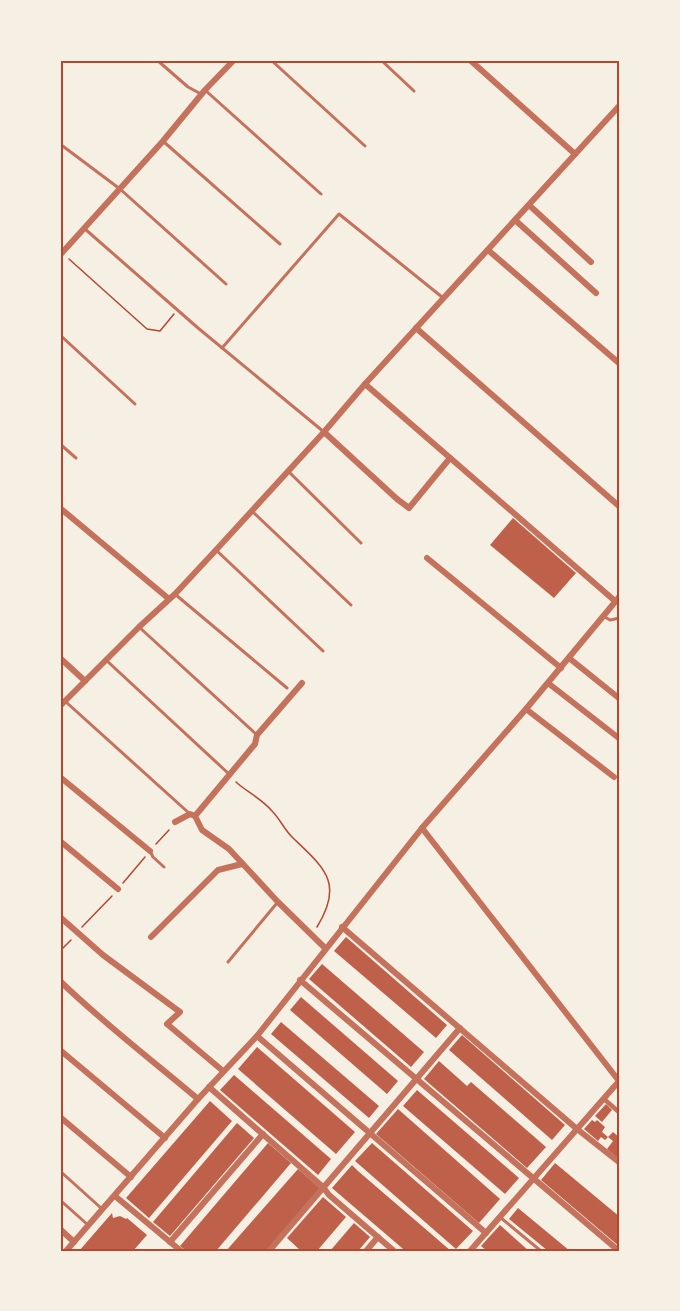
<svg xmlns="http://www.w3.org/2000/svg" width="680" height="1311" viewBox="0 0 680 1311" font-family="'Source Sans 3',sans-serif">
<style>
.building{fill:#bf614a}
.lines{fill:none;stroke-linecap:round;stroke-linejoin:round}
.path{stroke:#b5482f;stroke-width:1.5}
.service{stroke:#c5725c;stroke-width:3}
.pedestrian{stroke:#c5725c;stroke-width:4.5}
.minor{stroke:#c5725c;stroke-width:6}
.neatline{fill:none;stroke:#b5482f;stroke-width:2}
</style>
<rect width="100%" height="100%" fill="#f6efe4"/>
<g class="building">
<path d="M513,518L576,573L554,598L490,545Z"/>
<path d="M346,937L447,1025L436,1038L334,951Z"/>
<path d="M322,964L424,1052L411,1067L309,979Z"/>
<path d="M301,997L398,1081L387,1094L290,1010Z"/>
<path d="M281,1022L379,1106L369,1118L271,1034Z"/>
<path d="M462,1035L565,1125L552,1140L449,1050Z"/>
<path d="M257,1047L355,1132L336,1154L238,1069Z"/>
<path d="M439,1061L467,1086L471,1082L546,1147L527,1168L424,1079Z"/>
<path d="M234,1075L331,1159L318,1175L220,1090Z"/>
<path d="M417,1090L519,1178L505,1194L403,1106Z"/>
<path d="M210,1101L232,1121L149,1218L126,1198Z"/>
<path d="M606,1104L612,1110L602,1122L595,1116Z"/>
<path d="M398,1109L500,1199L479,1223L376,1134Z"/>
<path d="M592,1120L595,1122L597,1120L605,1127L602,1132L608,1137L605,1140L601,1137L598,1141L584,1129Z"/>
<path d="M237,1123L254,1138L170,1236L153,1222Z"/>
<path d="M613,1132L620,1138V1160L607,1149L613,1141L608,1137Z"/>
<path d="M268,1143L291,1163L216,1251H186L180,1246Z"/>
<path d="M372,1143L473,1231L456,1249L355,1161Z"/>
<path d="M555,1163L620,1217V1247L541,1180Z"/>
<path d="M352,1165L358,1171L451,1251H405L402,1248L332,1188Z"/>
<path d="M298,1169L321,1189L266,1251H226Z"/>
<path d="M323,1197L346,1217L317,1251H301L287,1238Z"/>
<path d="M518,1208L570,1251H548L509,1219Z"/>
<path d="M112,1213L113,1218L120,1216L126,1219L127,1218L147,1235L133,1251H79Z"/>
<path d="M354,1223L370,1237L358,1251H330Z"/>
<path d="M500,1225L529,1251H487L481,1246Z"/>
</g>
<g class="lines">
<g class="path">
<path d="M69,259L147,329L160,331L174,314"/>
<path d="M236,782C247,792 262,799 272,811C280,819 284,829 292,837C323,867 345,882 317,927"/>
<path d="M156,844L169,830"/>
<path d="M123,883L145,857"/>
<path d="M82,927L112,896"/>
<path d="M60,951L71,940"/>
</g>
<g class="service">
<path d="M157,60L188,87L201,94"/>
<path d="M271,60L365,146"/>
<path d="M381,60L414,91"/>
<path d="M205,90L321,194"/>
<path d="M164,142L280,244"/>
<path d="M60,144L120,189L226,284"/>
<path d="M85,229L198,328L324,432"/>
<path d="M60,335L135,404"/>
<path d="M222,348L339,214L442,297"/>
<path d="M60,444L76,458"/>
<path d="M288,471L361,543"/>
<path d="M253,512L351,605"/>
<path d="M216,550L323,651"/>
<path d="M176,595L287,688"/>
<path d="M605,617L610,620L620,618"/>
<path d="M139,627L257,735"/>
<path d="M106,660L229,774"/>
<path d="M66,702L190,814"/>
<path d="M150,851L153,857L164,867"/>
<path d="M228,962L277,903"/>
<path d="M60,1171L101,1208"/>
<path d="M60,1200L88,1225"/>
<path d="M501,1218L541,1251"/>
</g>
<path class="pedestrian" d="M604,1099L620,1113"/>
<g class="minor">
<path d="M470,60L575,154"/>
<path d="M529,205L591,262"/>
<path d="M515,220L596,293"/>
<path d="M488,250L620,364"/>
<path d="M60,255L163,141L205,90L234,60"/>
<path d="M416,328L620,507"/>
<path d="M365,384L615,601"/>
<path d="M324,432L397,499L409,508L450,458"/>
<path d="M60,508L169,599"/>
<path d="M427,558L561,668"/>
<path d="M60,658L85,681"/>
<path d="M569,658L620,699"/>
<path d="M302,683L257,735L255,744L195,816L202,830L229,849L278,902L325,948"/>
<path d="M548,683L620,739"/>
<path d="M60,706L139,627L175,594L216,550L324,432L365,384L620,105"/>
<path d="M526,709L614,777"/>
<path d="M60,777L150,851"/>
<path d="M175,822L190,814L195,816"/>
<path d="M422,828L619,1081"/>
<path d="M60,841L118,889"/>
<path d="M60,917L103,955L180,1012L167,1024L223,1071"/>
<path d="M342,927L577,1129L620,1163"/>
<path d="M151,937L218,870L242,864"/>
<path d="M300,980L619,1251"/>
<path d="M60,981C103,1023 152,1060 198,1099"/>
<path d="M257,1036L486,1233"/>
<path d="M60,1050L165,1138"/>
<path d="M209,1087L323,1187L329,1195L394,1251"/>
<path d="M60,1117L131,1177"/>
<path d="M115,1196L181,1251"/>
<path d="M60,1229L74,1242"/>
<path d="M170,1242L263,1134"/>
<path d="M66,1251L198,1099L257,1036L422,828L526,709L620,596"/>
<path d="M269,1251L460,1028"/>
<path d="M366,1251L378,1237"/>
<path d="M470,1251L620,1080"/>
</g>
</g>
<rect width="680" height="1311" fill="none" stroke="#f6efe4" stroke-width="123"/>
<rect x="62" y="62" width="556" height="1188" class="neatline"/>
</svg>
